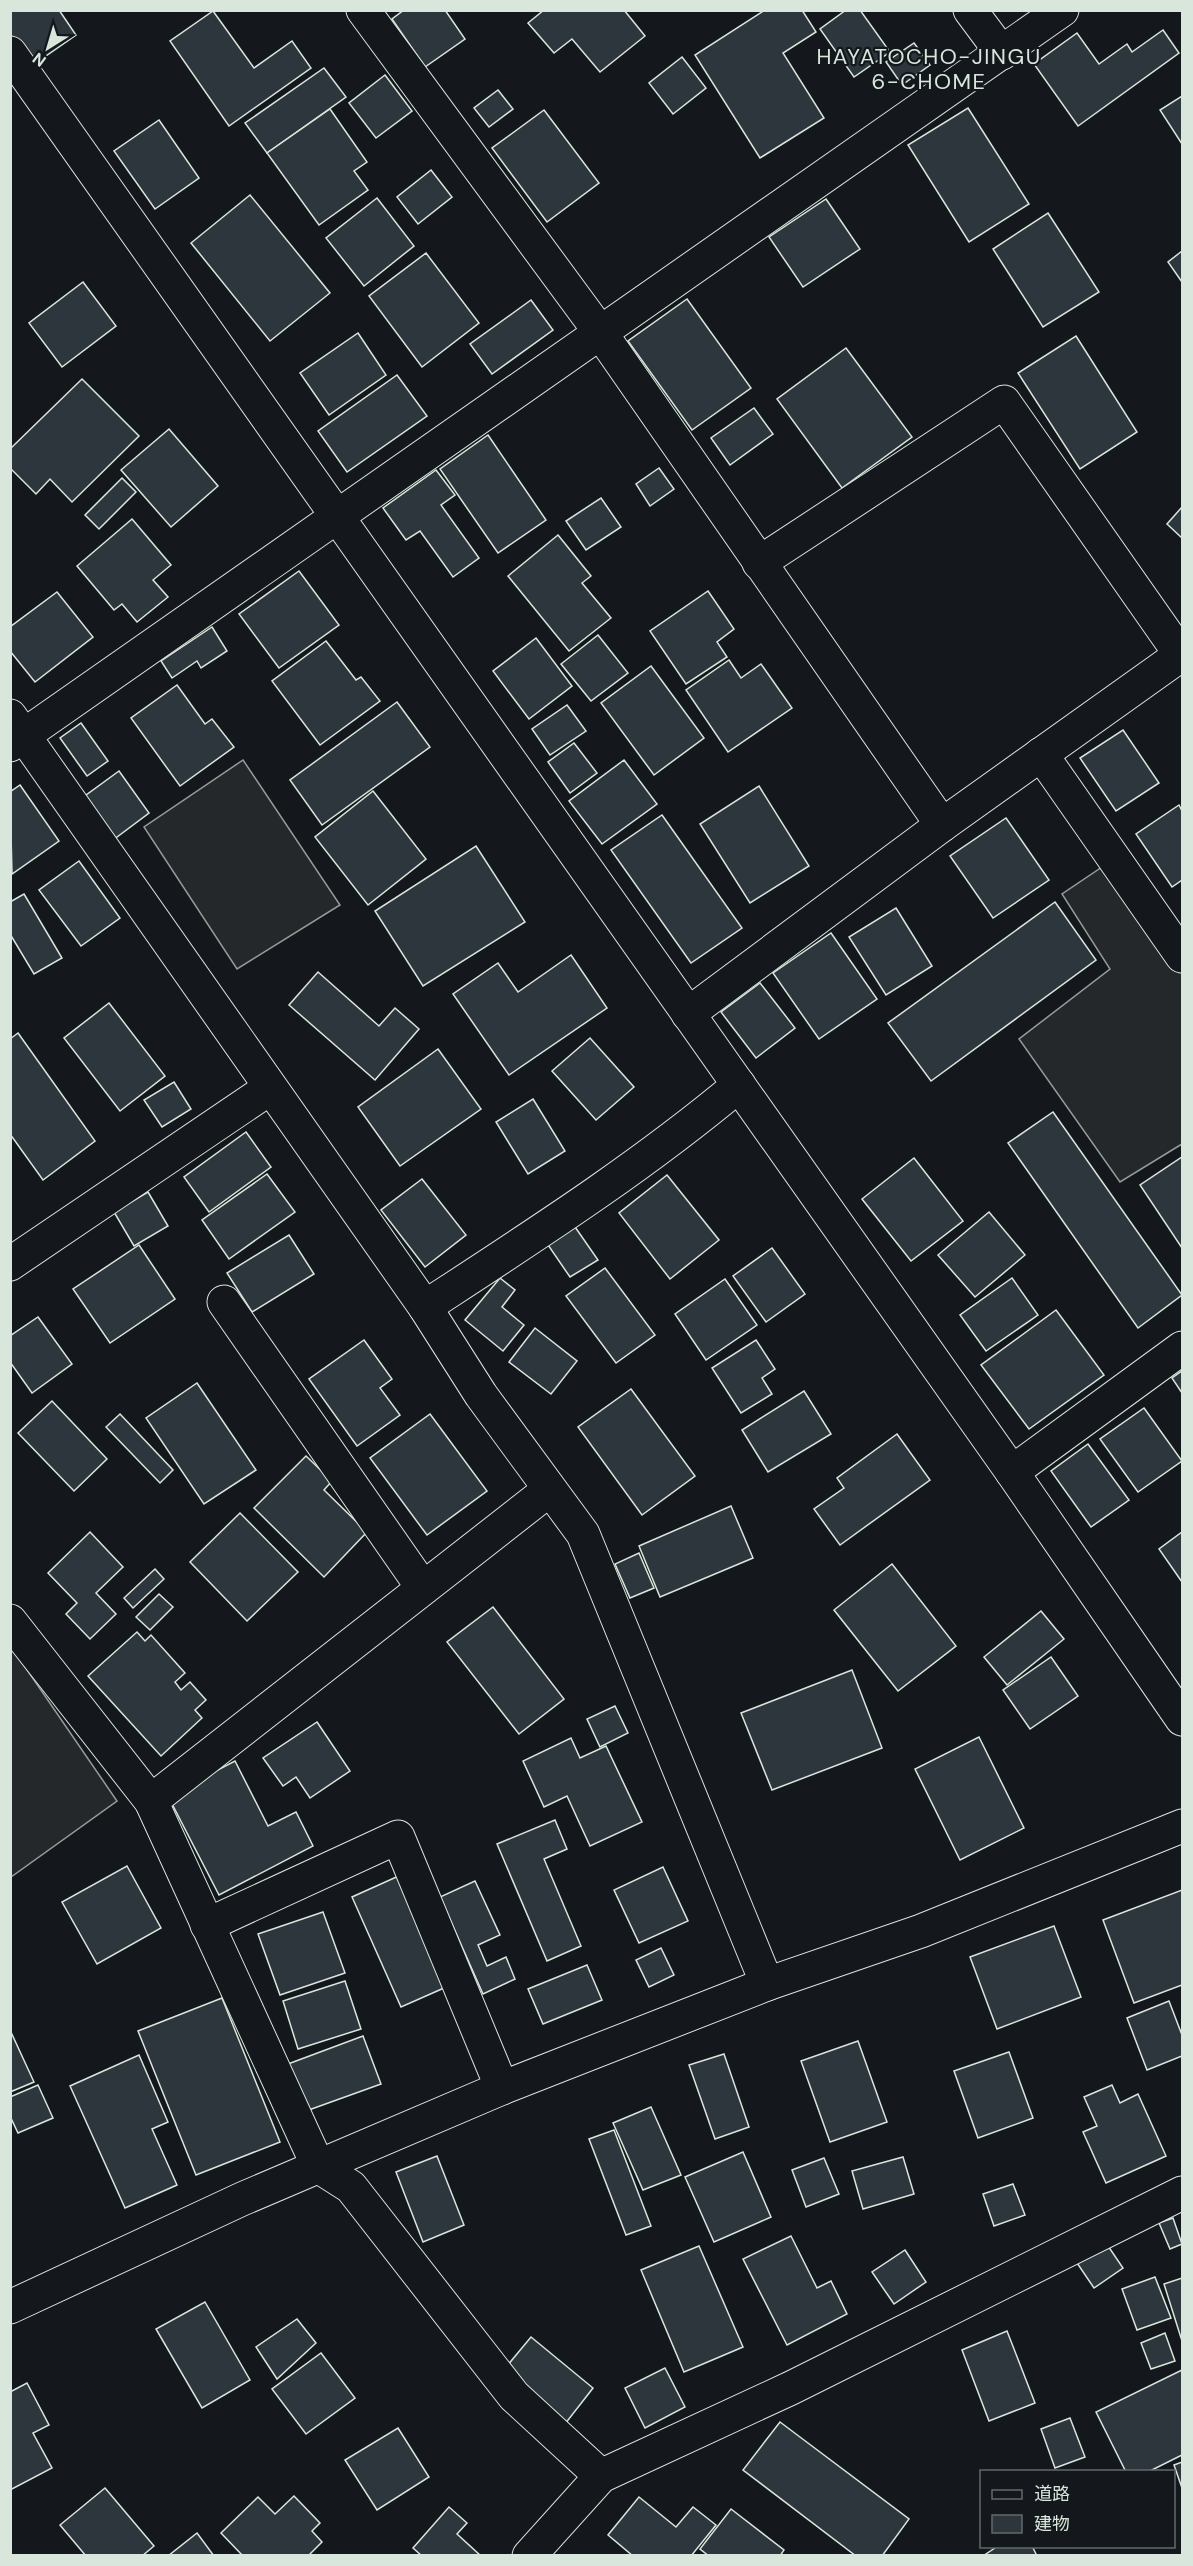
<svg xmlns="http://www.w3.org/2000/svg" width="1193" height="2566" viewBox="0 0 1193 2566" font-family="'DM Sans','Noto Sans JP',sans-serif">
<style>
.parking{fill:#24282b;stroke:#939e99;stroke-width:1.5}
.building{fill:#2c363c;stroke:#d8e6dc;stroke-width:1.5}
.lines{fill:none;stroke-linecap:round;stroke-linejoin:round}
.minor-casing{stroke:#d8e6dc;stroke-width:35}
.minor{stroke:#14181c;stroke-width:33}
.labels{text-anchor:middle;stroke-width:4.5;stroke-linejoin:round;paint-order:stroke}
.neighbourhood-label{font-size:22px;letter-spacing:1.5px;fill:#d8e6dc;stroke:#14181c}
</style>
<rect width="100%" height="100%" fill="#14181c"/>
<g class="parking">
<path d="M243,760L340,905L237,969L144,827Z"/>
<path d="M1111,861L1182,971V1144L1120,1182L1019,1039L1110,969L1062,894Z"/>
<path d="M10,1645L117,1801L11,1877H10Z"/>
</g>
<g class="building">
<path d="M59,10L76,35L33,65L10,34V11Z"/>
<path d="M404,10H445L465,39L425,67L392,19Z"/>
<path d="M544,10H624L645,36L600,72L572,39L554,53L528,23Z"/>
<path d="M765,10H802L816,32L783,53L824,118L760,158L695,55Z"/>
<path d="M846,10H860L890,52L854,77L820,29Z"/>
<path d="M213,11L254,68L292,41L311,68L229,126L170,41Z"/>
<path d="M1163,30L1179,53L1078,126L1034,64L1077,33L1099,64L1127,44L1132,52Z"/>
<path d="M914,43L930,65L902,85L886,62Z"/>
<path d="M682,57L706,88L673,114L649,83Z"/>
<path d="M324,68L346,97L267,153L245,123Z"/>
<path d="M385,75L412,111L376,138L349,103Z"/>
<path d="M498,90L513,109L489,127L474,108Z"/>
<path d="M1182,96V144L1160,110Z"/>
<path d="M968,108L1029,204L969,242L908,145Z"/>
<path d="M330,109L367,162L354,171L368,190L319,225L267,153Z"/>
<path d="M544,110L599,183L547,222L492,148Z"/>
<path d="M159,120L199,178L155,209L114,151Z"/>
<path d="M431,170L452,197L418,224L397,197Z"/>
<path d="M250,195L330,293L270,341L191,243Z"/>
<path d="M377,198L414,246L364,286L326,238Z"/>
<path d="M826,199L860,249L803,287L769,237Z"/>
<path d="M1048,213L1099,292L1043,327L993,249Z"/>
<path d="M1182,251V282L1168,262Z"/>
<path d="M426,253L479,323L422,367L369,296Z"/>
<path d="M83,282L116,326L62,367L29,323Z"/>
<path d="M687,299L751,388L692,430L628,341Z"/>
<path d="M531,300L553,330L492,374L470,344Z"/>
<path d="M358,333L386,375L329,415L300,373Z"/>
<path d="M1076,336L1137,432L1080,469L1018,373Z"/>
<path d="M846,348L912,437L842,488L777,399Z"/>
<path d="M397,375L427,416L347,472L318,431Z"/>
<path d="M82,379L139,436L72,502L50,479L36,494L10,468V449Z"/>
<path d="M754,408L773,434L730,465L711,438Z"/>
<path d="M169,429L218,486L171,527L121,470Z"/>
<path d="M488,435L546,520L498,553L440,469Z"/>
<path d="M659,468L674,489L650,506L636,484Z"/>
<path d="M436,470L455,495L441,505L479,558L453,577L420,531L406,540L383,508Z"/>
<path d="M122,478L136,492L99,529L85,515Z"/>
<path d="M601,498L621,527L586,550L566,521Z"/>
<path d="M1182,507V538L1167,524Z"/>
<path d="M132,519L171,565L153,580L168,597L137,622L122,604L114,610L77,566Z"/>
<path d="M558,535L591,576L582,583L611,618L569,651L508,576Z"/>
<path d="M299,571L339,625L279,668L239,614Z"/>
<path d="M708,591L734,629L717,642L727,657L686,684L650,631Z"/>
<path d="M57,592L93,637L35,682L10,651V627Z"/>
<path d="M212,627L227,651L201,668L197,661L172,678L161,661Z"/>
<path d="M598,635L628,673L591,701L561,664Z"/>
<path d="M536,638L572,686L529,719L493,671Z"/>
<path d="M326,641L356,680L361,677L380,701L320,745L272,681Z"/>
<path d="M729,660L741,678L761,664L792,708L728,752L686,690Z"/>
<path d="M651,666L704,738L654,775L601,703Z"/>
<path d="M177,685L205,724L212,719L234,747L180,786L131,718Z"/>
<path d="M397,702L430,747L322,825L290,780Z"/>
<path d="M567,705L586,731L550,755L532,729Z"/>
<path d="M81,723L108,761L87,776L60,738Z"/>
<path d="M1123,730L1159,783L1116,811L1080,758Z"/>
<path d="M574,743L597,773L570,793L548,762Z"/>
<path d="M624,760L657,804L602,844L569,801Z"/>
<path d="M119,771L149,813L109,843L78,801Z"/>
<path d="M20,785L59,841L12,874L10,792Z"/>
<path d="M759,786L809,866L750,903L700,824Z"/>
<path d="M373,791L426,859L368,905L315,837Z"/>
<path d="M1179,805L1182,811V880L1172,887L1136,834Z"/>
<path d="M662,815L742,928L691,963L611,850Z"/>
<path d="M1006,818L1049,880L993,918L950,856Z"/>
<path d="M476,846L525,922L423,986L375,911Z"/>
<path d="M79,861L120,918L81,946L39,890Z"/>
<path d="M24,894L62,958L34,974L10,934V902Z"/>
<path d="M1055,902L1096,960L931,1081L888,1023Z"/>
<path d="M896,908L932,966L886,995L849,937Z"/>
<path d="M831,933L877,999L819,1039L773,973Z"/>
<path d="M571,955L607,1008L509,1075L453,994L498,963L518,992Z"/>
<path d="M318,972L379,1026L395,1008L419,1029L375,1080L289,1005Z"/>
<path d="M760,983L795,1028L756,1058L721,1012Z"/>
<path d="M109,1003L165,1076L120,1111L64,1038Z"/>
<path d="M18,1033L95,1141L43,1180L10,1134V1039Z"/>
<path d="M590,1038L634,1087L596,1120L552,1071Z"/>
<path d="M438,1049L481,1109L400,1166L358,1107Z"/>
<path d="M174,1082L191,1109L162,1127L144,1100Z"/>
<path d="M533,1099L565,1151L528,1174L496,1122Z"/>
<path d="M1053,1112L1182,1295L1138,1328L1008,1143Z"/>
<path d="M246,1132L271,1167L209,1212L184,1177Z"/>
<path d="M1182,1157V1248L1140,1185Z"/>
<path d="M914,1158L963,1221L911,1261L862,1199Z"/>
<path d="M267,1174L295,1212L229,1259L202,1220Z"/>
<path d="M667,1175L719,1240L670,1279L619,1213Z"/>
<path d="M422,1179L466,1235L425,1267L381,1210Z"/>
<path d="M148,1192L168,1226L134,1246L114,1212Z"/>
<path d="M989,1212L1025,1255L975,1297L938,1255Z"/>
<path d="M573,1224L598,1260L570,1277L546,1242Z"/>
<path d="M289,1235L314,1274L252,1312L227,1273Z"/>
<path d="M139,1245L175,1299L110,1343L73,1289Z"/>
<path d="M772,1248L805,1294L766,1322L733,1276Z"/>
<path d="M605,1268L655,1335L616,1363L566,1296Z"/>
<path d="M500,1278L515,1290L502,1307L524,1325L503,1351L465,1320Z"/>
<path d="M1012,1278L1038,1315L986,1351L960,1315Z"/>
<path d="M725,1279L757,1325L706,1360L675,1314Z"/>
<path d="M1056,1310L1104,1375L1029,1429L981,1365Z"/>
<path d="M38,1317L72,1364L32,1393L10,1362V1336Z"/>
<path d="M535,1328L577,1361L551,1394L509,1362Z"/>
<path d="M364,1340L392,1379L380,1388L400,1415L357,1446L309,1379Z"/>
<path d="M756,1340L775,1369L762,1378L772,1394L741,1413L712,1368Z"/>
<path d="M1182,1371V1393L1172,1378Z"/>
<path d="M197,1383L256,1470L204,1504L146,1418Z"/>
<path d="M631,1389L695,1476L642,1515L578,1427Z"/>
<path d="M804,1391L831,1434L768,1472L742,1430Z"/>
<path d="M52,1401L107,1459L74,1491L18,1433Z"/>
<path d="M1144,1408L1182,1461L1138,1492L1100,1439Z"/>
<path d="M120,1414L173,1470L160,1483L106,1427Z"/>
<path d="M430,1414L487,1491L427,1535L370,1458Z"/>
<path d="M897,1434L930,1480L840,1545L814,1509L844,1488L837,1478Z"/>
<path d="M1088,1444L1129,1500L1091,1527L1051,1471Z"/>
<path d="M306,1456L332,1481L324,1490L367,1532L324,1577L254,1508Z"/>
<path d="M731,1506L753,1558L660,1597L639,1546Z"/>
<path d="M240,1513L298,1572L247,1621L190,1562Z"/>
<path d="M90,1532L123,1567L96,1593L116,1614L90,1639L66,1614L77,1603L48,1573Z"/>
<path d="M1182,1532V1582L1159,1549Z"/>
<path d="M639,1553L654,1588L630,1598L615,1564Z"/>
<path d="M892,1564L956,1646L898,1691L834,1610Z"/>
<path d="M155,1569L164,1579L133,1608L124,1598Z"/>
<path d="M159,1594L173,1607L150,1630L136,1617Z"/>
<path d="M493,1607L564,1699L519,1734L447,1642Z"/>
<path d="M1041,1611L1064,1639L1007,1685L984,1657Z"/>
<path d="M137,1632L145,1641L151,1635L185,1673L175,1682L181,1690L190,1682L206,1700L195,1710L202,1718L161,1756L88,1676Z"/>
<path d="M1051,1657L1078,1696L1030,1729L1003,1690Z"/>
<path d="M852,1670L882,1748L772,1790L741,1713Z"/>
<path d="M615,1706L628,1733L600,1747L587,1719Z"/>
<path d="M317,1722L350,1771L310,1798L296,1777L283,1786L263,1758Z"/>
<path d="M979,1737L1024,1828L960,1860L915,1769Z"/>
<path d="M571,1738L580,1758L606,1746L642,1822L590,1846L567,1796L544,1807L523,1761Z"/>
<path d="M235,1761L268,1826L296,1812L313,1846L219,1895L168,1796Z"/>
<path d="M555,1820L567,1849L544,1859L581,1946L547,1961L497,1844Z"/>
<path d="M127,1866L161,1928L97,1964L62,1902Z"/>
<path d="M663,1867L688,1921L639,1943L614,1890Z"/>
<path d="M403,1874L453,1984L401,2007L352,1897Z"/>
<path d="M475,1881L500,1935L478,1945L487,1966L506,1957L515,1979L483,1994L440,1897Z"/>
<path d="M1182,1890V1985L1134,2003L1103,1920Z"/>
<path d="M323,1912L345,1973L280,1995L258,1934Z"/>
<path d="M1054,1926L1081,1997L997,2029L970,1957Z"/>
<path d="M661,1948L674,1975L649,1987L636,1960Z"/>
<path d="M587,1965L602,2000L543,2024L528,1989Z"/>
<path d="M345,1981L361,2029L298,2049L283,2001Z"/>
<path d="M222,1998L280,2142L196,2175L138,2031Z"/>
<path d="M1169,2001L1182,2035V2056L1147,2070L1127,2018Z"/>
<path d="M10,2030L34,2082L10,2092Z"/>
<path d="M363,2036L381,2084L306,2111L288,2064Z"/>
<path d="M858,2041L887,2122L830,2142L801,2061Z"/>
<path d="M1009,2052L1033,2118L978,2138L954,2071Z"/>
<path d="M724,2054L749,2127L715,2139L689,2065Z"/>
<path d="M139,2055L168,2122L152,2129L177,2185L125,2208L70,2086Z"/>
<path d="M38,2085L53,2118L18,2133L10,2116V2097Z"/>
<path d="M1112,2085L1120,2103L1138,2094L1166,2156L1106,2183L1083,2132L1097,2126L1084,2097Z"/>
<path d="M651,2107L681,2175L643,2190L613,2123Z"/>
<path d="M614,2130L651,2226L626,2235L589,2139Z"/>
<path d="M743,2152L771,2217L714,2242L685,2177Z"/>
<path d="M437,2156L464,2225L423,2242L396,2172Z"/>
<path d="M903,2157L914,2194L863,2209L852,2171Z"/>
<path d="M824,2158L839,2194L806,2207L792,2170Z"/>
<path d="M1013,2184L1025,2215L994,2226L983,2194Z"/>
<path d="M1173,2218L1182,2244L1170,2249L1159,2223Z"/>
<path d="M791,2236L817,2288L831,2281L847,2314L787,2345L743,2259Z"/>
<path d="M1104,2240L1123,2268L1094,2288L1075,2260Z"/>
<path d="M699,2246L743,2347L684,2372L641,2270Z"/>
<path d="M905,2250L926,2282L894,2304L872,2272Z"/>
<path d="M1155,2277L1171,2318L1137,2330L1122,2289Z"/>
<path d="M1182,2278V2341L1164,2284Z"/>
<path d="M205,2302L250,2380L202,2408L156,2329Z"/>
<path d="M297,2319L316,2343L277,2379L256,2347Z"/>
<path d="M1007,2331L1035,2403L989,2421L962,2350Z"/>
<path d="M1165,2333L1175,2361L1151,2369L1141,2343Z"/>
<path d="M531,2337L593,2388L565,2424L502,2372Z"/>
<path d="M321,2353L355,2398L306,2434L272,2389Z"/>
<path d="M665,2368L685,2407L645,2428L625,2388Z"/>
<path d="M1182,2370V2455L1148,2472H1126L1096,2412Z"/>
<path d="M27,2383L49,2425L33,2433L52,2468L10,2490V2392Z"/>
<path d="M1070,2418L1085,2457L1055,2468L1041,2429Z"/>
<path d="M780,2422L909,2519L882,2556H856L743,2470Z"/>
<path d="M398,2428L429,2477L377,2510L345,2460Z"/>
<path d="M1182,2462V2488L1174,2465Z"/>
<path d="M105,2488L154,2546L142,2556H86L60,2525Z"/>
<path d="M294,2496L320,2523L312,2531L322,2542L310,2554L312,2556H243L221,2533L258,2497L275,2514Z"/>
<path d="M639,2497L676,2527L693,2507L716,2525L691,2556H633L608,2535Z"/>
<path d="M449,2507L467,2523L457,2534L481,2556H422L413,2548Z"/>
<path d="M731,2509L784,2550L780,2556H709L700,2549Z"/>
<path d="M197,2533L214,2556H168Z"/>
<path d="M998,2546H1032L1037,2556H983Z"/>
</g>
<g class="lines">
<defs>
<g id="minor">
<path d="M363,10L600,332L942,825"/>
<path d="M970,10L1002,53"/>
<path d="M10,53L1012,1472L1182,1719"/>
<path d="M759,563L1004,402L1181,655"/>
<path d="M10,716L425,1307L481,1395L583,1534L767,1984"/>
<path d="M10,745L1062,10"/>
<path d="M1041,754L1182,956"/>
<path d="M688,1014L942,825L1182,654"/>
<path d="M10,1264L270,1088"/>
<path d="M224,1302L423,1588"/>
<path d="M425,1307C532,1237 640,1168 739,1085"/>
<path d="M1012,1472L1182,1348"/>
<path d="M10,1621L151,1801L318,2166L351,2187L514,2396L601,2476"/>
<path d="M151,1801L549,1490"/>
<path d="M207,1925L398,1837L502,2088"/>
<path d="M10,2307L242,2199L502,2088L767,1984L921,1931L1182,1826"/>
<path d="M529,2556L601,2476L791,2388L1182,2193"/>
</g>
</defs>
<use href="#minor" class="minor-casing"/>
<use href="#minor" class="minor"/>
</g>
<g class="labels">
<g class="neighbourhood-label">
<text x="929" y="64">HAYATOCHO-JINGU<tspan x="929" dy="25">6-CHOME</tspan></text>
</g>
</g>
<rect width="1193" height="2566" fill="none" stroke="#d8e6dc" stroke-width="24"/>
<rect x="980" y="2470" width="195" height="78" fill="#14181c" stroke="#626a69" stroke-width="1.5"/>
<rect x="992" y="2490" width="30" height="9" fill="#14181c" stroke="#626a69" stroke-width="1.5"/>
<text x="1034" y="2500" font-size="18" fill="#d8e6dc">道路</text>
<rect x="992" y="2515" width="30" height="18" fill="#2c363c" stroke="#626a69" stroke-width="1.5"/>
<text x="1034" y="2530" font-size="18" fill="#d8e6dc">建物</text>
<g transform="translate(48 48) rotate(217)" stroke="#14181c" stroke-width="4.5" paint-order="stroke">
<path d="M0-4.5L10 22L0 15L-10 22Z" fill="#d8e6dc"/>
<text y="-9" font-size="16" font-weight="bold" text-anchor="middle" fill="#d8e6dc">N</text>
</g>
</svg>
